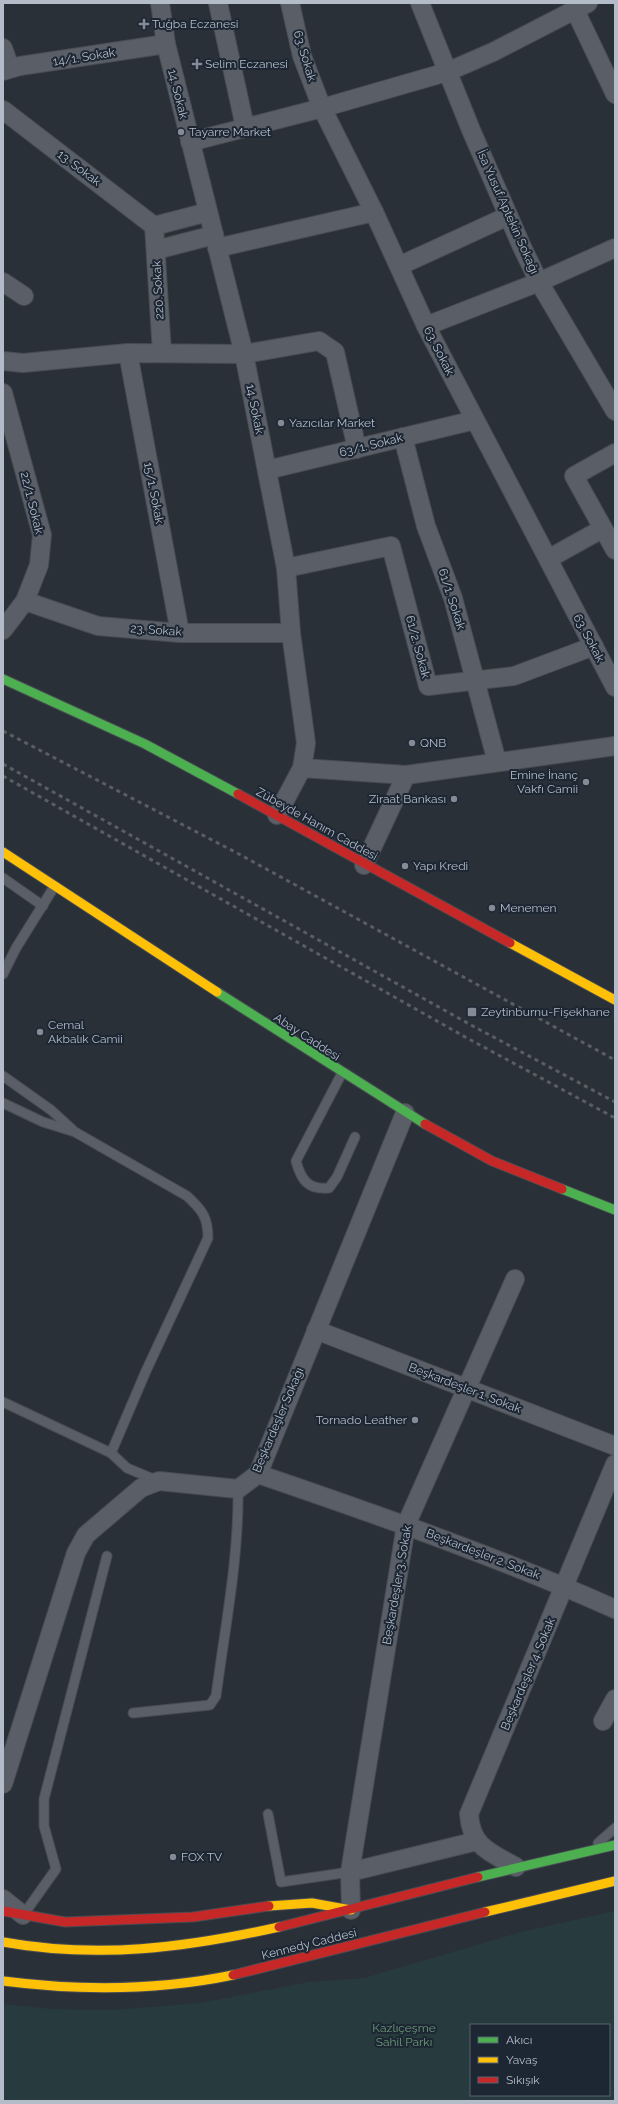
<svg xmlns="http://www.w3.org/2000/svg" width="618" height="2104" viewBox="0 0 618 2104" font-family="Raleway,sans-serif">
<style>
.green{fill:#273a3e;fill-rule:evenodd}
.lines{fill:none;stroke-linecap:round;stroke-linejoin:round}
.lane-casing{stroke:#484c53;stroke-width:11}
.street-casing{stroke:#484c53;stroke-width:20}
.fast-casing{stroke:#484c53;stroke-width:11}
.slow-casing{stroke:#484c53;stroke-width:11}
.jam-casing{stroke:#484c53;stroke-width:11}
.lane{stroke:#5a5e66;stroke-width:9}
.street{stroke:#5a5e66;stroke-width:18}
.fast{stroke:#4caf50;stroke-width:9}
.slow{stroke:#ffc107;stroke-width:9}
.jam{stroke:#c62828;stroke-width:9}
.rail{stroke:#595d64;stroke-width:3;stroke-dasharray:4 4;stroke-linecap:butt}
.poi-dot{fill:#848b96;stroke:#1d2633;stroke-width:1.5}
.labels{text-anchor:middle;stroke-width:4;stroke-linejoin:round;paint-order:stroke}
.poi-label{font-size:12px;fill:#b4bcc9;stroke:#1d2633;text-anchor:start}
.street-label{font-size:12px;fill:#b4bcc9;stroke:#1d2633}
.park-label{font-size:12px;fill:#6b9a76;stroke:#1d2633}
</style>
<rect width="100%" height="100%" fill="#2a3038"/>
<path class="green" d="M615,1911V2101H3V2004L52,2009L113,2010L200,2003L309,1982L364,1978L521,1932ZM471,2025H609V2095H471Z"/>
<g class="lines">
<defs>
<g id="lane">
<path d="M3,878L43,906"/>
<path d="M3,974L16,948L54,887"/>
<path d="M342,1073L296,1161C301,1180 308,1190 329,1188L337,1177L355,1137"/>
<path d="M3,1076L51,1110L75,1132L187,1196C202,1210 208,1217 208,1238L146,1371L111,1453"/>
<path d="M3,1103L43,1122L72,1131"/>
<path d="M3,1402L111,1453L127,1468L158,1481"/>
<path d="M133,1713L210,1705L216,1696C225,1627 239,1558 238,1489"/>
<path d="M268,1814L281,1882L350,1872"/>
<path d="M598,1843L615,1828"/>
<path d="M24,1914L56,1869L44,1826V1799L107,1556"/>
</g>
<g id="street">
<path d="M160,3L166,44L244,354L286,568L291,633L306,743L302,768L277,815"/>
<path d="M218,3L245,127"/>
<path d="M290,3L302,56L322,108L374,212L426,326L615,687"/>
<path d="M420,3L471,130L522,247L539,282L615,411"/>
<path d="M575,10L615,94"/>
<path d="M3,48L10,68"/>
<path d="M3,71L20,66L166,44"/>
<path d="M3,110L154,226"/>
<path d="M190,142L322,108L447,72L493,52L588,3"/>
<path d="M154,226L162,353"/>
<path d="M154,226L208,212"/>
<path d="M217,248L374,212"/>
<path d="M156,250L214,235"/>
<path d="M399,266L508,216"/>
<path d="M3,282L24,296"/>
<path d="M426,326L539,282L615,248"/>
<path d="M128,353L180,633"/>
<path d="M3,361L23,363L128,353L244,354L319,341L335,352L357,449"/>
<path d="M3,393L42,535L39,565L25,601L3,630"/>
<path d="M403,437L426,526L453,598L497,762"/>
<path d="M615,453L574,476L615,550"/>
<path d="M267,470L475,420"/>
<path d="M548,559L602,529"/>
<path d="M286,568L391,546L428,686L514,676L594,646"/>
<path d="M25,601L98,626L180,633H291"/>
<path d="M302,768L406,775L615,746"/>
<path d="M364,865L406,775"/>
<path d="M316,1330L615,1446"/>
<path d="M258,1474C378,1515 498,1557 615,1609"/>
<path d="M603,1721L615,1699"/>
<path d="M3,1784L76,1553L86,1535L141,1488L159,1481L238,1489L258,1474L405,1113"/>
<path d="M516,1867C490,1852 471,1847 469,1814L615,1464"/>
<path d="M350,1872L477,1841"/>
<path d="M3,1899L23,1915"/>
<path d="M351,1910L350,1872L406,1525L515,1279"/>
</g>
<g id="fast">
<path d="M3,679L145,744L238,794"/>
<path d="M217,992L425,1124"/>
<path d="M562,1189L615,1210"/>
<path d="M478,1877L615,1845"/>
</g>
<g id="slow">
<path d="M3,852L217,992"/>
<path d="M510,943L615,1000"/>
<path d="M269,1906L312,1903L351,1910"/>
<path d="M485,1912L615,1881"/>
<path d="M3,1942C98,1959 185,1948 279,1927"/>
<path d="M3,1981C81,1991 156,1991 233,1975"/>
</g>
<g id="jam">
<path d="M238,794L510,943"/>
<path d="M425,1124L492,1161L562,1189"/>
<path d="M3,1911L65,1922L193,1917L269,1906"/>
<path d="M279,1927L478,1877"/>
<path d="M233,1975L485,1912"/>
</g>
</defs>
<use href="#lane" class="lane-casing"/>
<use href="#street" class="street-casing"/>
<use href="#fast" class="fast-casing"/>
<use href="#slow" class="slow-casing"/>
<use href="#jam" class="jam-casing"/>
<use href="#lane" class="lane"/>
<use href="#street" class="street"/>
<use href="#fast" class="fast"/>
<use href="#slow" class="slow"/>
<use href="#jam" class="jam"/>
<g class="rail">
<path d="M3,731L237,853L615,1060"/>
<path d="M3,764L471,1025L615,1102"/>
<path d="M3,776L467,1038L615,1118"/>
</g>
</g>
<g class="poi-dot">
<path d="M142 18h4v4h4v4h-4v4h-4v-4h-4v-4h4z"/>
<path d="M195 58h4v4h4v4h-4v4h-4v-4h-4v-4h4z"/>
<circle cx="181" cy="132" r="4"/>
<circle cx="281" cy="423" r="4"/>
<circle cx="412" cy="743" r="4"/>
<circle cx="586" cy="782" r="4"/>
<circle cx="454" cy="799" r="4"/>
<circle cx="405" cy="866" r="4"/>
<circle cx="492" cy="908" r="4"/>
<rect x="467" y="1007" width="10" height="10" rx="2"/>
<circle cx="40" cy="1032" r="4"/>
<circle cx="415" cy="1420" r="4"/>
<circle cx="173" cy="1857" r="4"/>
</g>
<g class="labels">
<g class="poi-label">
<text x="152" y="28">Tuğba Eczanesi</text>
<text x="205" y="68">Selim Eczanesi</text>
<text x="189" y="136">Tayarre Market</text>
<text x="289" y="427">Yazıcılar Market</text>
<text x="420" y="747">QNB</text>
<text x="578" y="779" text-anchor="end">Emine İnanç<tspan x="578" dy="14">Vakfı Camii</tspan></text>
<text x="446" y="803" text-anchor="end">Ziraat Bankası</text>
<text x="413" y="870">Yapı Kredi</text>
<text x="500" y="912">Menemen</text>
<text x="481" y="1016">Zeytinburnu-Fişekhane</text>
<text x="48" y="1029">Cemal<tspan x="48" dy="14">Akbalık Camii</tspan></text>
<text x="407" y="1424" text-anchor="end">Tornado Leather</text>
<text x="181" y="1861">FOX TV</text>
</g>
<g class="street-label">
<text transform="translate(305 56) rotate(73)" y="4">63. Sokak</text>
<text transform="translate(84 57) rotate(-9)" y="4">14/1. Sokak</text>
<text transform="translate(178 94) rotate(76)" y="4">14. Sokak</text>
<text transform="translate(79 168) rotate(37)" y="4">13. Sokak</text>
<text transform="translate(508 212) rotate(66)" y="4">İsa Yusuf Aptekin Sokağı</text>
<text transform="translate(158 290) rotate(-93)" y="4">220. Sokak</text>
<text transform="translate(439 351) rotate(63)" y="4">63. Sokak</text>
<text transform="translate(255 409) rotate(79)" y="4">14. Sokak</text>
<text transform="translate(371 445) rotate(-14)" y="4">63/1. Sokak</text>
<text transform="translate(154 493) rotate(79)" y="4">15/1. Sokak</text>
<text transform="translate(32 503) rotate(76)" y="4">22/1. Sokak</text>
<text transform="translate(452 599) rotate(72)" y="4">61/1. Sokak</text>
<text transform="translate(156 630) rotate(4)" y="4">23. Sokak</text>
<text transform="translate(589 638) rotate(62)" y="4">63. Sokak</text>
<text transform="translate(418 647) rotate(75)" y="4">61/2. Sokak</text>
<text transform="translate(317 824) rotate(29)" y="4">Zübeyde Hanım Caddesi</text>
<text transform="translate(307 1037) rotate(33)" y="4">Abay Caddesi</text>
<text transform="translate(465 1388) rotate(21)" y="4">Beşkardeşler 1. Sokak</text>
<text transform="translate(278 1420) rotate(-67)" y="4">Beşkardeşler Sokağı</text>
<text transform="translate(483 1554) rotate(21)" y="4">Beşkardeşler 2. Sokak</text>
<text transform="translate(397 1585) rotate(-80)" y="4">Beşkardeşler 3. Sokak</text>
<text transform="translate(528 1674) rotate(-67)" y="4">Beşkardeşler 4. Sokak</text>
<text transform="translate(309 1944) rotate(-14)" y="4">Kennedy Caddesi</text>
</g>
<g class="park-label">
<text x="404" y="2032">Kazlıçeşme<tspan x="404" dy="14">Sahil Parkı</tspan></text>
</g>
</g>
<rect width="618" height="2104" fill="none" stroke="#b4bcc9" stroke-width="8"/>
<rect x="470" y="2024" width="140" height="72" fill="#1d2633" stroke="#59626f"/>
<rect x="478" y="2037" width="20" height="6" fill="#4caf50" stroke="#59626f"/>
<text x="506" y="2044" font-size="12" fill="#b4bcc9">Akıcı</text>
<rect x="478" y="2057" width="20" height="6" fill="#ffc107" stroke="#59626f"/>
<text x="506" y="2064" font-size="12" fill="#b4bcc9">Yavaş</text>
<rect x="478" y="2077" width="20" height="6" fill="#c62828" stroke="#59626f"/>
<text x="506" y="2084" font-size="12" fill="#b4bcc9">Sıkışık</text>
</svg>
